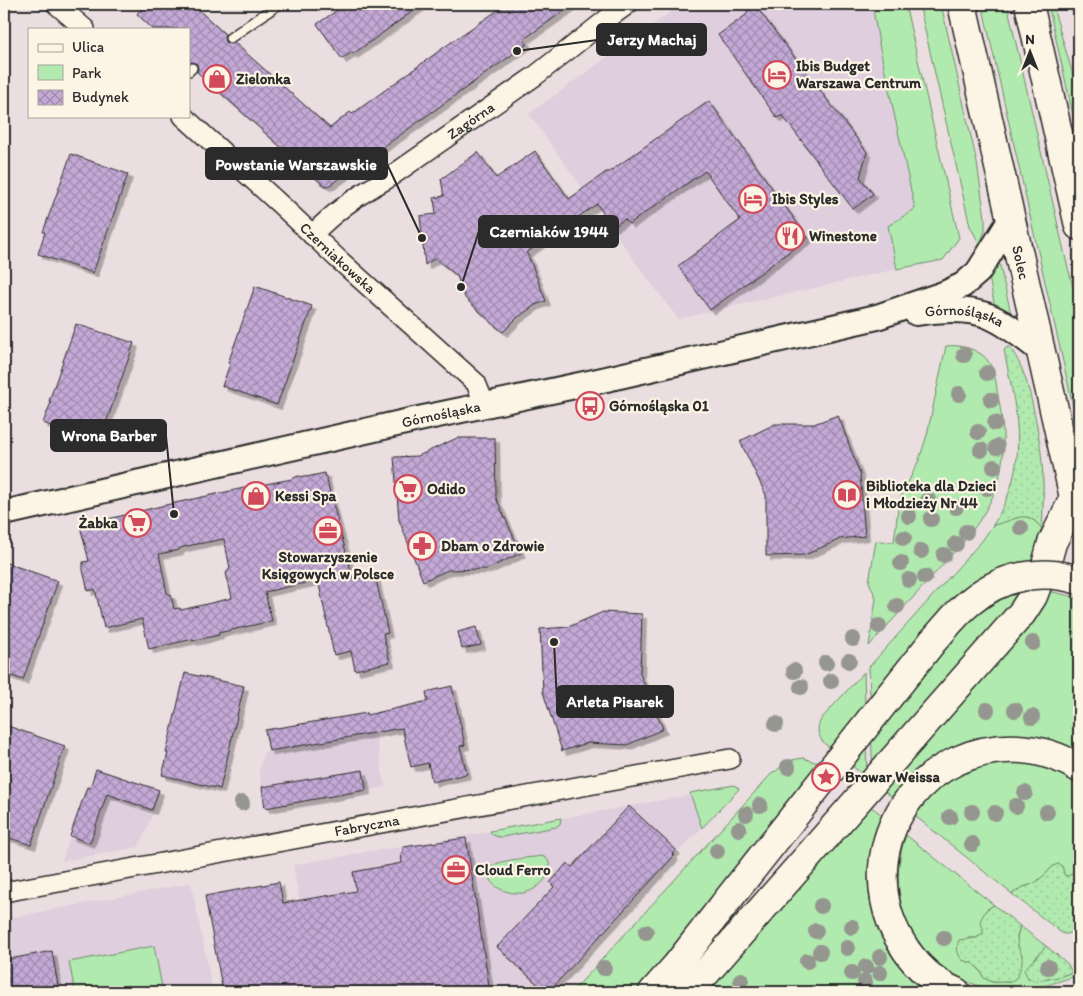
<svg xmlns="http://www.w3.org/2000/svg" width="1083" height="996" viewBox="0 0 1083 996" font-family="Itim,sans-serif">
<style>
.built{fill:#dfcedd}
.green{fill:#b1eaae;stroke:#6e8a6c}
.garden{fill:url(#garden-dots);stroke:#6e8a6c}
.building{fill:url(#building-cross-hatch);stroke:#2b2b2b;fill-rule:evenodd;filter:url(#shadow)}
.lines{fill:none;stroke-linecap:round;stroke-linejoin:round}
.service-casing{stroke:#2b2b2b;stroke-width:12}
.minor-casing{stroke:#2b2b2b;stroke-width:22}
.tertiary-casing{stroke:#2b2b2b;stroke-width:28}
.primary-casing{stroke:#2b2b2b;stroke-width:31}
.service{stroke:#fcf5e5;stroke-width:9}
.minor{stroke:#fcf5e5;stroke-width:19}
.tertiary{stroke:#fcf5e5;stroke-width:24}
.primary{stroke:#fcf5e5;stroke-width:28}
.primary-bridge-casing{stroke:#2b2b2b;stroke-width:31;stroke-linecap:butt}
.primary-bridge{stroke:#fcf5e5;stroke-width:28}
.tree{fill:#94968f}
.labels{text-anchor:middle;stroke-width:4.5;stroke-linejoin:round;paint-order:stroke}
.poi-label{font-size:15px;font-weight:bold;fill:#2b2b2b;stroke:#fcf5e5;text-anchor:start}
.street-label{font-size:15px;fill:#2b2b2b;stroke:#fcf5e5}
.leader{fill:none;stroke:#2b2b2b;stroke-width:2}
.callout-dot{fill:#2b2b2b;stroke:#fcf5e5;stroke-width:2}
.callout{fill:#2b2b2b;stroke:#2b2b2b;stroke-width:2}
.callout-label{font-size:16px;text-anchor:middle;font-weight:bold;fill:#fff}
</style>
<defs>
<pattern id="garden-dots" width="8" height="8" patternUnits="userSpaceOnUse" patternTransform="scale(1.25)"><rect width="8" height="8" fill="#b1eaae"/><path d="M2 2h.1M6 6h.1" fill="none" stroke="#98c996" stroke-width="1.8" stroke-linecap="round"/></pattern>
<pattern id="building-cross-hatch" width="8" height="8" patternUnits="userSpaceOnUse" patternTransform="scale(1.25)"><rect width="8" height="8" fill="#c4a9d6"/><path d="M0 0l8 8M0 8l8-8" fill="none" stroke="#9f8aae"/></pattern>
<filter id="shadow"><feDropShadow dx="4.5" dy="4.5" stdDeviation="0" flood-color="#0004"/></filter>
</defs>
<rect width="100%" height="100%" fill="#ebdee0"/>
<filter id="ink" filterUnits="userSpaceOnUse"><feTurbulence type="fractalNoise" baseFrequency=".02" numOctaves="2"/><feDisplacementMap in="SourceGraphic" scale="10" xChannelSelector="R" yChannelSelector="G"/><feConvolveMatrix kernelMatrix="1 2 1 2 8 2 1 2 1" color-interpolation-filters="sRGB"/></filter>
<g filter="url(#ink)">
<g class="built">
<path d="M681,4H872L880,49L915,209L888,226L897,269L678,319L634,260L529,114L606,58L616,46L635,38Z"/>
<path d="M372,712L385,787L265,808L259,770L264,752L269,751L265,730Z"/>
<path d="M97,768L159,790L154,811L139,847L62,861L88,784L91,785Z"/>
<path d="M690,795L702,828L674,856L548,992H316L293,865L372,851L403,847Z"/>
<path d="M191,883L213,992H4V919Z"/>
</g>
<g class="green">
<path d="M872,4H905L959,238L943,260L897,269L888,226L915,209L880,49Z"/>
<path d="M919,4H941L977,163L985,218V231L981,241L980,243L978,241L970,226Z"/>
<path d="M982,4H1007L1066,260L1079,310V432Z"/>
<path d="M1048,4H1052L1079,95V141Z"/>
<path d="M1000,264V266L1012,318L995,308L989,277L997,266Z"/>
<path d="M946,346C959,344 980,349 988,361C994,369 996,380 997,390C1003,421 1007,451 998,482C991,504 980,521 966,539L869,646L876,598L869,582L876,541L894,542L899,501L919,460L927,435Z"/>
<path d="M1023,516C1032,518 1037,522 1042,529L1039,547L1048,591L1075,597L1079,615V753C1050,737 1017,733 985,738C978,739 972,739 966,741L975,769L990,763L1032,762L1056,771L1079,784V870L1068,876H1064L1062,866H1053L1047,873L1035,883L1021,888L1012,894L873,782L869,667L970,554L982,541L993,525Z"/>
<path d="M864,672L867,778L824,743C817,735 816,727 822,718Z"/>
<path d="M803,758L815,762L818,764L636,992H572L774,771L775,772L787,761Z"/>
<path d="M734,785L739,789L702,828L690,793Z"/>
<path d="M870,806L882,815C875,831 870,847 869,864C863,913 887,964 927,992H705Z"/>
<path d="M561,818L560,824L556,827L502,837C497,837 493,836 490,831Z"/>
<path d="M906,835L994,905L986,910L983,934L976,938H967L962,960L972,963L979,969L984,978L992,982H1010L1017,977L1022,955L1018,946L1017,937L1020,926L1046,946L1040,954L1031,962L1028,978L1036,981L1059,977L1072,972L1073,977C1055,982 1034,991 1014,991C930,990 878,913 906,835Z"/>
<path d="M542,856C557,862 547,880 538,886C532,891 524,894 516,893C506,893 486,885 489,872C490,868 493,865 496,864C508,859 529,858 542,856Z"/>
<path d="M154,946L163,992H75L69,962Z"/>
</g>
<g class="garden">
<path d="M1009,346C1023,365 1028,385 1033,407C1043,450 1045,485 1042,529C1026,506 1014,522 993,525C1031,464 1017,415 1004,350Z"/>
<path d="M1058,864L1062,866L1065,876H1068L1079,870V930L1067,934H1063L1012,894L1021,888L1035,883L1047,873L1053,866Z"/>
<path d="M994,905L1020,926L1017,937L1018,946L1022,955V964L1017,977L1010,982H992L984,978L979,969L972,963L962,960C957,953 956,948 959,940L976,938L983,934V928L980,921L986,910Z"/>
<path d="M1046,946L1067,963L1072,972L1059,977L1036,981L1028,978L1024,970Z"/>
</g>
<g class="building">
<path d="M145,4H192L225,34L224,38L225,42L230,44L235,43L330,128L350,112L352,114L457,38L507,4H574L524,39L527,44L330,185L326,186L321,183L197,72L198,69L197,64L193,62L189,63V29H153L137,14Z"/>
<path d="M346,4H423L353,54L352,52L342,59L317,24Z"/>
<path d="M750,4H754L867,152L860,177L873,194L853,209L782,115L777,118L718,35L746,15Z"/>
<path d="M709,101L808,238L710,310L678,266L740,220L705,171L629,224L625,219L613,227L597,204L526,253L528,255L546,301L535,305L517,318L503,332L493,324L465,298L457,276L435,258L425,265L420,216L436,214L434,198L444,196L441,179L478,152L496,178L535,151L569,199L606,172H609Z"/>
<path d="M71,154L128,174L93,273L38,254L45,232H43Z"/>
<path d="M255,286L312,306L277,405L222,386L230,364L228,363Z"/>
<path d="M76,324L134,343L99,443L43,423L51,402L49,401Z"/>
<path d="M838,415L860,474L865,536L840,539L805,555L766,556V495L740,441L775,424H814Z"/>
<path d="M457,438H495L496,498L521,553L487,569L448,570L423,581L399,520L394,457L418,456Z"/>
<path d="M325,473L353,579L375,575L388,633L383,634L390,662L355,670L351,651L334,655L318,580L265,592L272,621L218,633L219,635L192,641L193,639L149,649L142,619L104,628L95,589L88,591L83,570V562L89,561L80,526L161,506L244,488L292,479L298,476L306,477ZM224,539L230,568L226,573L232,598L181,610L180,608L174,609L171,595L167,593L159,554L179,550L180,548L192,545Z"/>
<path d="M4,562L58,581L23,680L4,673Z"/>
<path d="M603,612L642,614L640,674L663,729L627,745L588,743L562,751L543,692L540,629L568,627Z"/>
<path d="M476,627L481,645L462,649L458,632Z"/>
<path d="M185,673L244,686L220,789L162,775L168,753H166Z"/>
<path d="M452,686L465,745L460,746L467,774L432,782L428,763L411,767L402,728L269,751L265,730L367,713V715L428,701L426,692Z"/>
<path d="M8,726L65,746L31,845L4,836V739Z"/>
<path d="M96,769L159,790L152,810L107,794L90,843L70,836L87,787L90,788Z"/>
<path d="M363,770L366,790L265,808L262,787Z"/>
<path d="M629,806L676,850L672,854L674,856L550,990L548,987L545,991L497,947L554,887L550,883L567,863L572,867Z"/>
<path d="M466,838L490,992H223L205,896L279,882L283,903L356,891L353,872L402,863L401,853L403,852V847Z"/>
<path d="M52,951L59,992H4V960Z"/>
</g>
<g class="lines">
<defs>
<g id="service">
<path d="M230,38L279,4"/>
<path d="M189,71L192,68"/>
</g>
<g id="minor">
<path d="M56,4L85,29"/>
<path id="s1" d="M183,116L283,207L337,258L476,383L485,405"/>
<path id="s2" d="M312,235C334,212 359,194 387,179L535,76L607,19L628,4"/>
<path id="s3" d="M4,892L730,759"/>
</g>
<g id="tertiary">
<path id="s4" d="M916,313C939,310 969,307 991,317C1009,325 1024,338 1040,350"/>
<path id="s5" d="M4,513L414,420L589,383L877,317L946,293L963,285L978,272L1010,221"/>
</g>
<g id="primary">
<path id="s6" d="M962,4L1078,515"/>
<path d="M1029,4L1079,226"/>
<path d="M653,992L677,965L726,902"/>
<path d="M689,992L1022,613L1033,596L1038,583L1046,565L1052,543L1074,498"/>
<path d="M956,992C933,982 914,964 901,942C886,917 880,887 884,858C898,766 1001,720 1079,768"/>
</g>
</defs>
<use href="#service" class="service-casing"/>
<use href="#minor" class="minor-casing"/>
<use href="#tertiary" class="tertiary-casing"/>
<use href="#primary" class="primary-casing"/>
<use href="#service" class="service"/>
<use href="#minor" class="minor"/>
<use href="#tertiary" class="tertiary"/>
<use href="#primary" class="primary"/>
<defs>
<path id="primary-bridge" d="M726,902L933,641C945,628 956,613 970,602C1001,576 1041,568 1079,580"/>
</defs>
<use href="#primary-bridge" class="primary-bridge-casing"/>
<use href="#primary-bridge" class="primary-bridge"/>
</g>
<g class="tree">
<circle cx="964" cy="355" r="8"/>
<circle cx="987" cy="373" r="8"/>
<circle cx="959" cy="394" r="8"/>
<circle cx="991" cy="400" r="8"/>
<circle cx="995" cy="423" r="8"/>
<circle cx="978" cy="432" r="8"/>
<circle cx="997" cy="447" r="8"/>
<circle cx="981" cy="450" r="8"/>
<circle cx="994" cy="467" r="8"/>
<circle cx="987" cy="488" r="8"/>
<circle cx="928" cy="500" r="8"/>
<circle cx="956" cy="507" r="8"/>
<circle cx="909" cy="516" r="8"/>
<circle cx="931" cy="519" r="8"/>
<circle cx="1021" cy="528" r="8"/>
<circle cx="966" cy="532" r="8"/>
<circle cx="904" cy="538" r="8"/>
<circle cx="956" cy="544" r="8"/>
<circle cx="921" cy="551" r="8"/>
<circle cx="944" cy="555" r="8"/>
<circle cx="901" cy="563" r="8"/>
<circle cx="925" cy="577" r="8"/>
<circle cx="909" cy="580" r="8"/>
<circle cx="897" cy="606" r="8"/>
<circle cx="879" cy="626" r="8"/>
<circle cx="853" cy="639" r="8"/>
<circle cx="1033" cy="643" r="8"/>
<circle cx="849" cy="661" r="8"/>
<circle cx="826" cy="663" r="8"/>
<circle cx="794" cy="671" r="8"/>
<circle cx="831" cy="681" r="8"/>
<circle cx="801" cy="687" r="8"/>
<circle cx="987" cy="710" r="8"/>
<circle cx="1015" cy="710" r="8"/>
<circle cx="1032" cy="717" r="8"/>
<circle cx="776" cy="724" r="8"/>
<circle cx="788" cy="767" r="8"/>
<circle cx="1025" cy="793" r="8"/>
<circle cx="242" cy="803" r="8"/>
<circle cx="760" cy="805" r="8"/>
<circle cx="1016" cy="806" r="8"/>
<circle cx="972" cy="812" r="8"/>
<circle cx="1047" cy="812" r="8"/>
<circle cx="995" cy="813" r="8"/>
<circle cx="746" cy="814" r="8"/>
<circle cx="950" cy="817" r="8"/>
<circle cx="739" cy="829" r="8"/>
<circle cx="972" cy="844" r="8"/>
<circle cx="717" cy="851" r="8"/>
<circle cx="821" cy="906" r="8"/>
<circle cx="852" cy="927" r="8"/>
<circle cx="816" cy="931" r="8"/>
<circle cx="646" cy="932" r="8"/>
<circle cx="944" cy="938" r="8"/>
<circle cx="847" cy="948" r="8"/>
<circle cx="820" cy="952" r="8"/>
<circle cx="880" cy="957" r="8"/>
<circle cx="807" cy="961" r="8"/>
<circle cx="866" cy="967" r="8"/>
<circle cx="1048" cy="967" r="8"/>
<circle cx="604" cy="968" r="8"/>
<circle cx="852" cy="973" r="8"/>
<circle cx="880" cy="973" r="8"/>
<circle cx="741" cy="980" r="8"/>
<circle cx="865" cy="982" r="8"/>
</g>
</g>
<defs>
<symbol id="hotel-ring" viewBox="-11 -11 22 22"><circle r="9.5" fill="#fcf5e5" stroke="#d1495b" stroke-width="1.5"/><path d="M-6-4.5h1.5V1H6V5H4.5V3h-9V5H-6ZM-4 0a1.8 1.8 0 1 1 3.6 0ZM.5 0V-2.5h3Q6-2.5 6 0Z" fill="#d1495b"/></symbol>
<symbol id="shop-ring" viewBox="-11 -11 22 22"><circle r="9.5" fill="#fcf5e5" stroke="#d1495b" stroke-width="1.5"/><path d="M-5-2.5h2.3a2.7 3.5 0 0 1 5.4 0H5L5.5 6h-11ZM-1.5-2.5h3a1.5 2.3 0 0 0-3 0Z" fill="#d1495b"/></symbol>
<symbol id="restaurant-ring" viewBox="-11 -11 22 22"><circle r="9.5" fill="#fcf5e5" stroke="#d1495b" stroke-width="1.5"/><path d="M-5-6h1v4h1v-4h1v4h1v-4h1v5L-1.5 .5V6h-2V.5L-5-1ZM5-6V6H3V1.5H1.5Q1.5-4 5-6Z" fill="#d1495b"/></symbol>
<symbol id="bus-ring" viewBox="-11 -11 22 22"><circle r="9.5" fill="#fcf5e5" stroke="#d1495b" stroke-width="1.5"/><path d="M-5-6H5V4H4V6H2V4H-2V6H-4V4H-5ZM-3.5-4V0h7V-4ZM-3.5 1.2v1.5H-2V1.2ZM2 1.2v1.5H3.5V1.2Z" fill="#d1495b"/></symbol>
<symbol id="supermarket-ring" viewBox="-11 -11 22 22"><circle r="9.5" fill="#fcf5e5" stroke="#d1495b" stroke-width="1.5"/><path d="M-6-5.5h2.5l.6 2H6L4.5 2H-2.5L-4.4-4H-6ZM-1.5 3.2a1.3 1.3 0 1 0 .1 0ZM3 3.2a1.3 1.3 0 1 0 .1 0Z" fill="#d1495b"/></symbol>
<symbol id="library-ring" viewBox="-11 -11 22 22"><circle r="9.5" fill="#fcf5e5" stroke="#d1495b" stroke-width="1.5"/><path d="M-6-4Q-3-5.5-.7-3.5V5Q-3 3-6 4ZM6-4Q3-5.5 .7-3.5V5Q3 3 6 4Z" fill="#d1495b"/></symbol>
<symbol id="office-ring" viewBox="-11 -11 22 22"><circle r="9.5" fill="#fcf5e5" stroke="#d1495b" stroke-width="1.5"/><path d="M-6-3h4V-5.5h4V-3h4V5H-6ZM-1-4.5V-3h2v-1.5ZM-6 0V1H6V0Z" fill="#d1495b"/></symbol>
<symbol id="pharmacy-ring" viewBox="-11 -11 22 22"><circle r="9.5" fill="#fcf5e5" stroke="#d1495b" stroke-width="1.5"/><path d="M-2-6h4v4h4v4h-4v4h-4v-4h-4v-4h4Z" fill="#d1495b"/></symbol>
<symbol id="sight-ring" viewBox="-11 -11 22 22"><circle r="9.5" fill="#fcf5e5" stroke="#d1495b" stroke-width="1.5"/><path d="M0-6L1.8-2.2L6-1.7L2.9 1.2L3.7 5.4L0 3.3L-3.7 5.4L-2.9 1.2L-6-1.7L-1.8-2.2Z" fill="#d1495b"/></symbol>
</defs>
<g fill-rule="evenodd">
<use href="#hotel-ring" x="761" y="59" width="32" height="32"/>
<use href="#shop-ring" x="201" y="63" width="32" height="32"/>
<use href="#hotel-ring" x="737" y="183" width="32" height="32"/>
<use href="#restaurant-ring" x="774" y="220" width="32" height="32"/>
<use href="#bus-ring" x="574" y="390" width="32" height="32"/>
<use href="#supermarket-ring" x="392" y="473" width="32" height="32"/>
<use href="#library-ring" x="831" y="479" width="32" height="32"/>
<use href="#shop-ring" x="240" y="480" width="32" height="32"/>
<use href="#supermarket-ring" x="121" y="507" width="32" height="32"/>
<use href="#office-ring" x="312" y="515" width="32" height="32"/>
<use href="#pharmacy-ring" x="406" y="530" width="32" height="32"/>
<use href="#sight-ring" x="810" y="761" width="32" height="32"/>
<use href="#office-ring" x="440" y="854" width="32" height="32"/>
</g>
<g class="labels">
<g class="poi-label">
<text x="796" y="71">Ibis Budget<tspan x="796" dy="17">Warszawa Centrum</tspan></text>
<text x="236" y="84">Zielonka</text>
<text x="772" y="204">Ibis Styles</text>
<text x="809" y="241">Winestone</text>
<text x="609" y="411">Górnośląska 01</text>
<text x="866" y="491">Biblioteka dla Dzieci<tspan x="866" dy="17">i Młodzieży Nr 44</tspan></text>
<text x="427" y="494">Odido</text>
<text x="275" y="501">Kessi Spa</text>
<text x="118" y="528" text-anchor="end">Żabka</text>
<text x="441" y="551">Dbam o Zdrowie</text>
<text x="328" y="562" text-anchor="middle">Stowarzyszenie<tspan x="328" dy="17">Księgowych w Polsce</tspan></text>
<text x="845" y="782">Browar Weissa</text>
<text x="475" y="875">Cloud Ferro</text>
</g>
<g class="street-label">
<text dy="5" stroke="none"><textPath href="#s2" startOffset="196">Zagórna</textPath></text>
<text dy="5" stroke="none"><textPath href="#s1" startOffset="210">Czerniakowska</textPath></text>
<text dy="5" stroke="none"><textPath href="#s6" startOffset="265">Solec</textPath></text>
<text dy="5" stroke="none"><textPath href="#s4" startOffset="49">Górnośląska</textPath></text>
<text dy="5" stroke="none"><textPath href="#s5" startOffset="448">Górnośląska</textPath></text>
<text dy="5" stroke="none"><textPath href="#s3" startOffset="369">Fabryczna</textPath></text>
</g>
</g>
<path class="leader" d="M517 51L597 40M422 238L387 164M461 287L479 231M174 514L166 436M554 642L557 702"/>
<g class="callout-dot">
<circle cx="517" cy="51" r="5"/>
<circle cx="422" cy="238" r="5"/>
<circle cx="461" cy="287" r="5"/>
<circle cx="174" cy="514" r="5"/>
<circle cx="554" cy="642" r="5"/>
</g>
<g class="callout">
<rect x="597" y="24" width="109" height="31" rx="5"/>
<rect x="206" y="148" width="181" height="31" rx="5"/>
<rect x="479" y="216" width="139" height="31" rx="5"/>
<rect x="51" y="420" width="115" height="31" rx="5"/>
<rect x="557" y="686" width="116" height="31" rx="5"/>
</g>
<g class="callout-label">
<text x="652" y="45">Jerzy Machaj</text>
<text x="296" y="170">Powstanie Warszawskie</text>
<text x="549" y="237">Czerniaków 1944</text>
<text x="109" y="441">Wrona Barber</text>
<text x="615" y="707">Arleta Pisarek</text>
</g>
<rect width="1083" height="996" fill="none" stroke="#fcf5e5" stroke-width="20"/>
<rect x="10" y="10" width="1063" height="976" fill="none" stroke="#2b2b2b" stroke-width="2" filter="url(#ink)"/>
<rect x="28" y="28" width="162" height="90" fill="#fcf5e5" stroke="#a8a49b"/>
<rect x="38" y="44" width="25" height="8" fill="#fcf5e5" stroke="#a8a49b"/>
<text x="72" y="52" font-size="15" fill="#2b2b2b">Ulica</text>
<rect x="38" y="65" width="25" height="15" fill="#b1eaae" stroke="#a8a49b"/>
<text x="72" y="78" font-size="15" fill="#2b2b2b">Park</text>
<rect x="38" y="90" width="25" height="15" fill="url(#building-cross-hatch)" stroke="#a8a49b"/>
<text x="72" y="102" font-size="15" fill="#2b2b2b">Budynek</text>
<g transform="translate(1030 52)" stroke="#fcf5e5" stroke-width="4" paint-order="stroke">
<path d="M0-4L9 19L0 12L-9 19Z" fill="#2b2b2b"/>
<text y="-8" font-size="14" font-weight="bold" text-anchor="middle" fill="#2b2b2b">N</text>
</g>
</svg>
